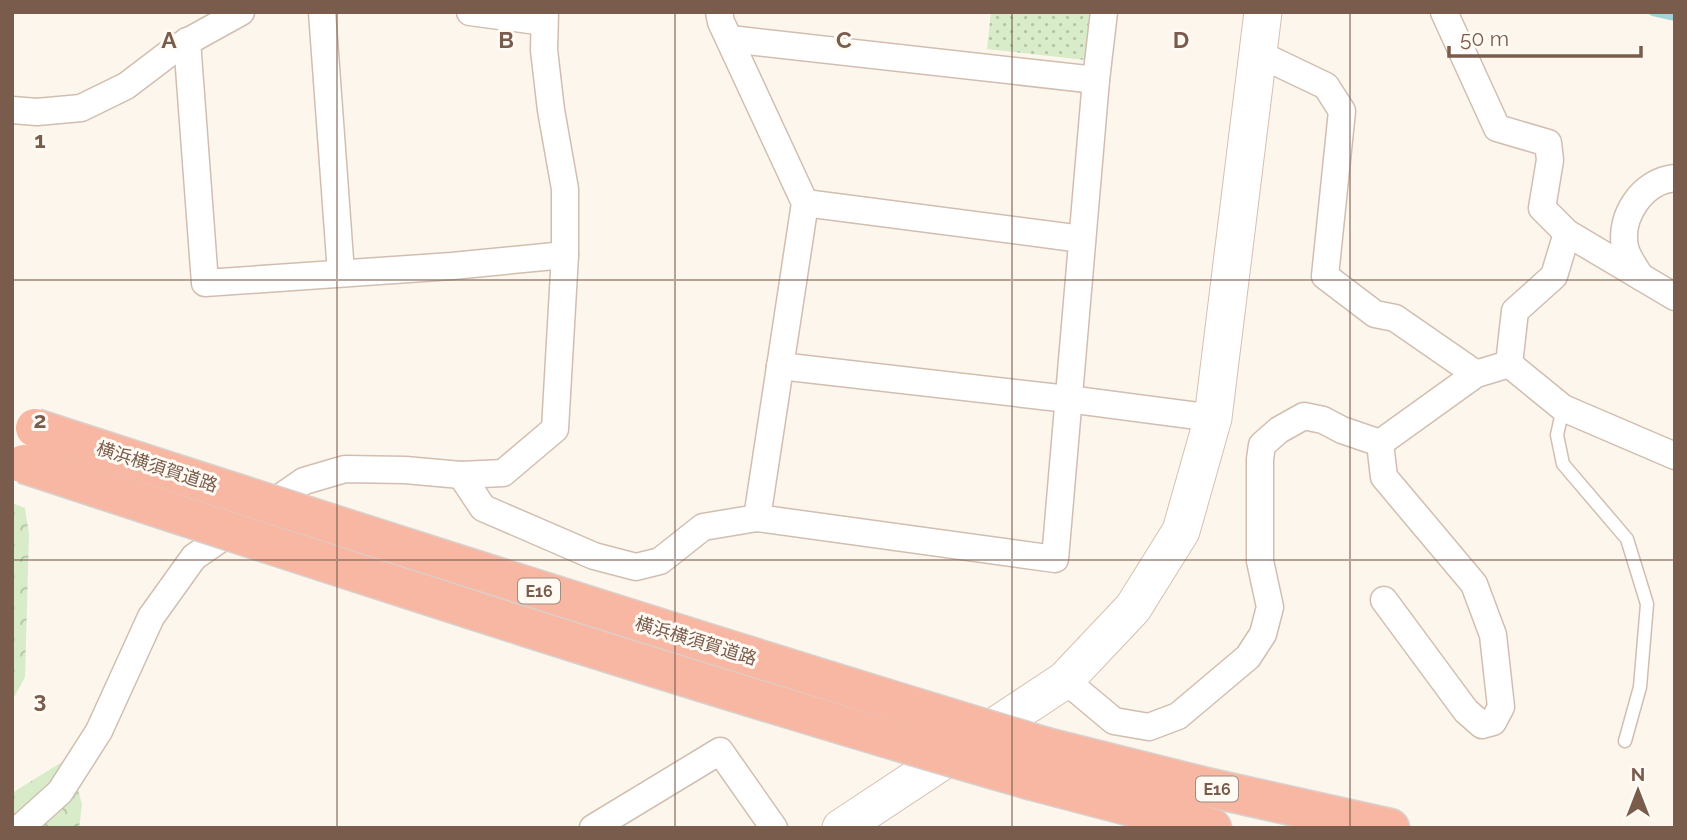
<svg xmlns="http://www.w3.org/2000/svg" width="1687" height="840" viewBox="0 0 1687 840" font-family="Raleway,'Noto Sans JP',sans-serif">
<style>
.grass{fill:url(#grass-dots)}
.forest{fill:url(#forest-crowns)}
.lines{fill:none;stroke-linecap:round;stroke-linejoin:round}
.stream{stroke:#a5d3da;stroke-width:8}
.lane-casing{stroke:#d1beb0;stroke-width:15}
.street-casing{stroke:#d1beb0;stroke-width:29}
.secondary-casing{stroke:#d6c0b0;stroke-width:39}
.highway-casing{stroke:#dad1cd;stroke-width:41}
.lane{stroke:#fff;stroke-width:12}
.street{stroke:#fff;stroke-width:26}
.secondary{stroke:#fff;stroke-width:37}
.highway{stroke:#f7b7a3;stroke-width:38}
.highway-bridge-casing{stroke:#dad1cd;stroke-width:41;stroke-linecap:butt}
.highway-bridge{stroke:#f7b7a3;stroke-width:38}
.grid{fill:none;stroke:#7a5c4d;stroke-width:2;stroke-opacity:0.55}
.labels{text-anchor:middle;stroke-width:6;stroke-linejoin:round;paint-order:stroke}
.shield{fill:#fffaf3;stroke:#a28b7f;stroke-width:2}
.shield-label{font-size:16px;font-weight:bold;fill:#7a5c4d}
.street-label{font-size:18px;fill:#7a5c4d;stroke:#fffaf3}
.grid-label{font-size:23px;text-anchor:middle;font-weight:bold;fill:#7a5c4d;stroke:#fffaf3;stroke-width:6;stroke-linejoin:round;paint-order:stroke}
</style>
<defs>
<pattern id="grass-dots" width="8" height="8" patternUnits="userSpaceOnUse" patternTransform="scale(1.75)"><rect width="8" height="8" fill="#d8ecc9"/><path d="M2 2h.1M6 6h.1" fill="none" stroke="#b4c2a5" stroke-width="1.8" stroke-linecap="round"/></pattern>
<pattern id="forest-crowns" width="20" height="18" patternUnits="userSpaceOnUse" patternTransform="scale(1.75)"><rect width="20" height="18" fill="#d8ecc9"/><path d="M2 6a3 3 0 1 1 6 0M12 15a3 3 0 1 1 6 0" fill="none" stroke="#b4c2a5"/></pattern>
</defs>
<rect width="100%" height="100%" fill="#fdf6ec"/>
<path class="grass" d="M991,12H1090L1085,60L987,49Z"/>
<g class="forest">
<path d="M12,503L25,508L29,534L25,677L12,701Z"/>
<path d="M70,757L82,805L79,828H12V793Z"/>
</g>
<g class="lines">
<path class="stream" d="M1653,12L1675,17"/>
<defs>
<path id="lane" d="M1563,408L1557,435L1563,464L1627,539L1647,604L1640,687L1625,741"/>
<g id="street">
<path d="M322,12L341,273"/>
<path d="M470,12L544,22"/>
<path d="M719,12L721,22L805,203L757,518"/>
<path d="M730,39L1096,80"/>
<path d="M187,41L205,283L452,266L565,255"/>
<path d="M1259,54L1326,86L1342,111L1325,276L1375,314L1395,318L1476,374"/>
<path d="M12,110L37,112L81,108L126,86L176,48L241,12"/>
<path d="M805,203L1082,239"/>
<path d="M1567,233L1675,297"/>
<path d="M1641,277C1635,268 1627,257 1625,247C1619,217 1642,181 1675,178"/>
<path d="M1509,364L1563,408L1675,456"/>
<path d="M780,366L1068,399L1213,418"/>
<path d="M1380,443L1476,374L1509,364L1515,311L1554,276L1567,233L1542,208L1550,160L1548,143L1497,128L1444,12"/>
<path d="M461,475L483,508L594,556L636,567L660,561L703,527L757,518L1055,559L1096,80L1104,12"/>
<path d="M1065,680L1114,721L1149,727L1178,716L1248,657L1263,634L1270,607L1260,561V459L1262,445L1279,430L1304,416L1323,420L1342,430L1380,443L1384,477L1474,584L1493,635L1501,707L1493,722L1482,725L1466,711L1384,600"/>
<path d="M20,828L60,792L99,731L151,617L194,557L304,481L345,469L405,470L461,475L503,473L555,429L565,255V189L551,110L544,50L545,12"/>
<path d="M593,828L720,751L774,828"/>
</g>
<path id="secondary" d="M841,828L1065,680L1133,608L1181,531L1213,418L1263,12"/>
<g id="highway">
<path d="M1046,747L1202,786L1390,828"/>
<path d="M1033,781L1212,828"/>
</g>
</defs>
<use href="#lane" class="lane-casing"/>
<use href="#street" class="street-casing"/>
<use href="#secondary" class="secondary-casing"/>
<use href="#highway" class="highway-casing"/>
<use href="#lane" class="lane"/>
<use href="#street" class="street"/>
<use href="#secondary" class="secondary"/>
<use href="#highway" class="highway"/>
<defs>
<g id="highway-bridge">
<path d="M35,428C371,537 707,645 1046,747"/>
<path d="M24,464C359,574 694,684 1033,781"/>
</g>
</defs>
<use href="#highway-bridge" class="highway-bridge-casing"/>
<use href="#highway-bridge" class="highway-bridge"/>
</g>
<path class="grid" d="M337,12V828M675,12V828M1012,12V828M1350,12V828M12,280H1675M12,560H1675"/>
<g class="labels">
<g class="shield">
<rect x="518" y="578.5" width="42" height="25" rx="5"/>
<rect x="1196" y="776.5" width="42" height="25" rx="5"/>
</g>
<g class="shield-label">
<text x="539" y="597">E16</text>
<text x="1217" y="795">E16</text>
</g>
<g class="street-label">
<text transform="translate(157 467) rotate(18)" y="6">横浜横須賀道路</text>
<text transform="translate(696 641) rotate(17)" y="6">横浜横須賀道路</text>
</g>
</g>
<g class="grid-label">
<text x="169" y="48">A</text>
<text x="506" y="48">B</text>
<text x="844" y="48">C</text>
<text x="1181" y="48">D</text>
<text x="40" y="148">1</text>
<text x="40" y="428">2</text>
<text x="40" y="708">3</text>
</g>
<rect width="1687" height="840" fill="none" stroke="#7a5c4d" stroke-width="28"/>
<g transform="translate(1638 791)" stroke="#fffaf3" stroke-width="5" paint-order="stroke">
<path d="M0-5L12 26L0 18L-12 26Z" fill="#7a5c4d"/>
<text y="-10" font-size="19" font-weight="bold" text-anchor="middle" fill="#7a5c4d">N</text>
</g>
<path d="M1449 46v10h192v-10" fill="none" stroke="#7a5c4d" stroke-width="3.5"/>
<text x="1460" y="46" font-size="21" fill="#7a5c4d" stroke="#fffaf3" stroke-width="5" paint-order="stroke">50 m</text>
</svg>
